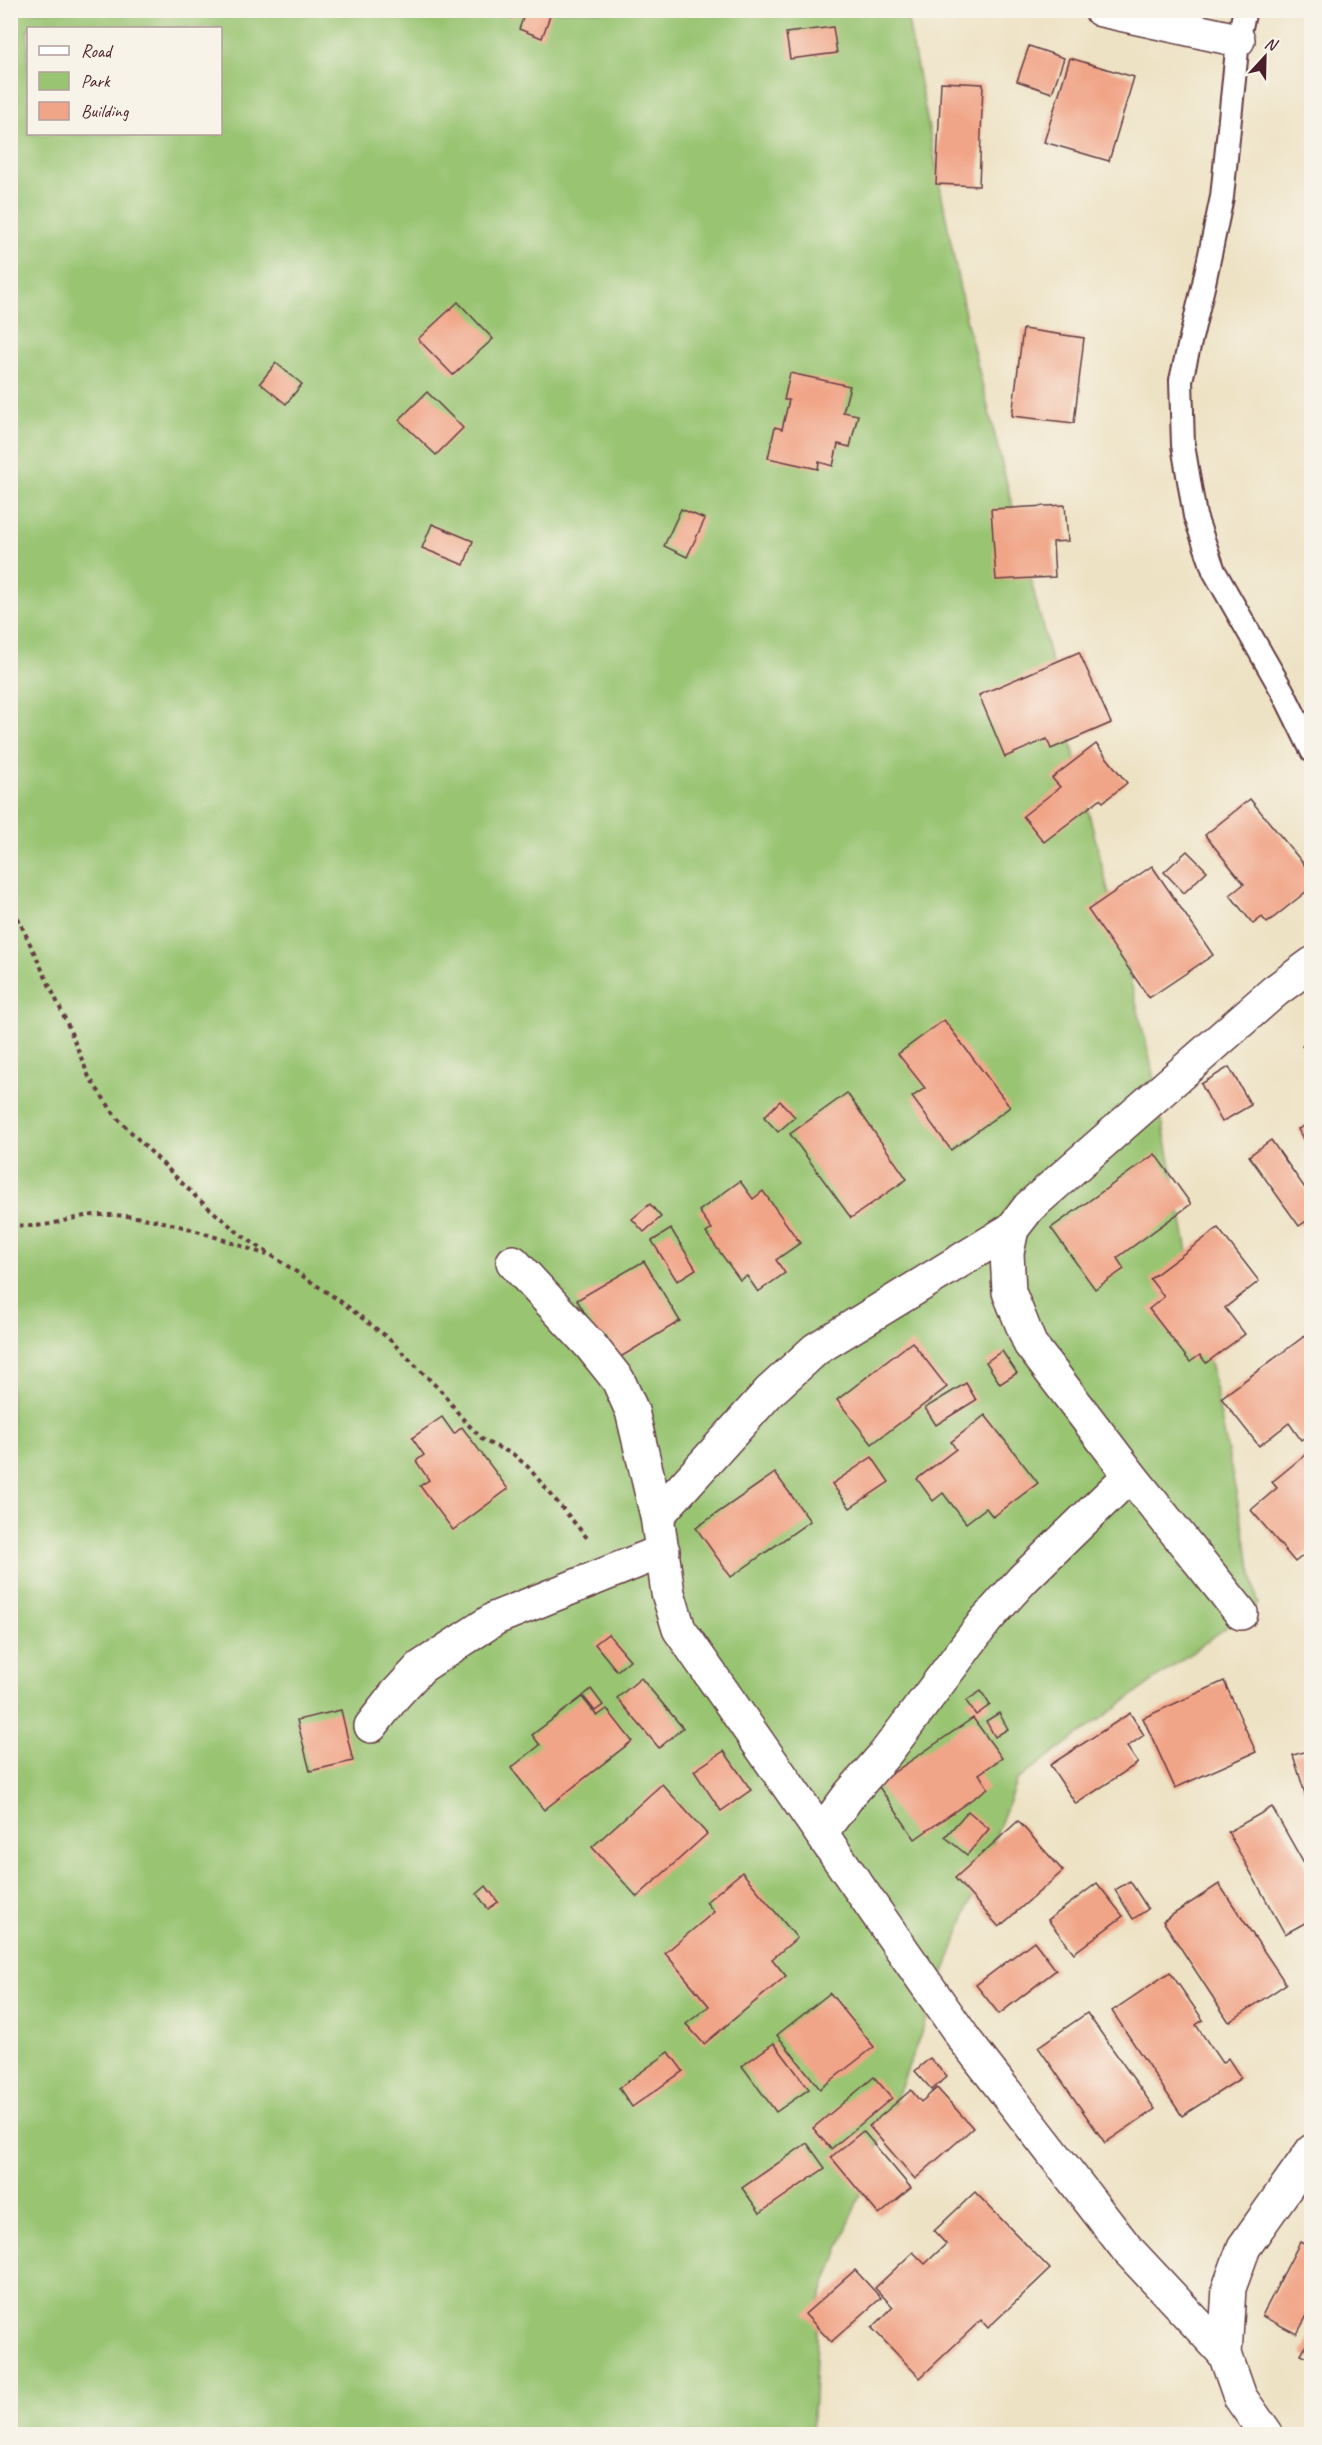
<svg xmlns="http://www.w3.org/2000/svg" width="1322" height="2445" viewBox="0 0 1322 2445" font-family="Caveat,sans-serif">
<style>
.green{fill:#99c472;stroke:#72724e;stroke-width:1.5;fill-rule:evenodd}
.building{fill:#f1a588}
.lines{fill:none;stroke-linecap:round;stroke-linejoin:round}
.lane-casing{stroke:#633c42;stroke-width:26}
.street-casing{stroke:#633c42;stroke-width:36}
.path{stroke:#633c42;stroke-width:4;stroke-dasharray:4.5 4.5;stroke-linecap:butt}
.lane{stroke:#fff;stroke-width:22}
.street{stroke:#fff;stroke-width:33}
</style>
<rect width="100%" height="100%" fill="#f7f3e8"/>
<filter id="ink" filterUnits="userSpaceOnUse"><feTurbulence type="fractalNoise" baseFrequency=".0167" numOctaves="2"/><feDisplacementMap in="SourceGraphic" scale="12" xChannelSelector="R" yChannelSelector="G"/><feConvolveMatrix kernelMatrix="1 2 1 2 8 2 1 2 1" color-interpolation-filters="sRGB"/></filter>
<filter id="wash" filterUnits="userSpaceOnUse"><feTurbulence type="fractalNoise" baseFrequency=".008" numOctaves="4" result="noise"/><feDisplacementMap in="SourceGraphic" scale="24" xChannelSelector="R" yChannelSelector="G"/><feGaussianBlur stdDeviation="1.35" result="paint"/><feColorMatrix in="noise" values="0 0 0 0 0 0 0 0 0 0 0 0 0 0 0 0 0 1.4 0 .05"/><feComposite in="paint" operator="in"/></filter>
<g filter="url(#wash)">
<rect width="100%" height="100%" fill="#eee2c4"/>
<path class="green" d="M11,11H906L965,315L1149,1055L1258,1604L1017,1780L819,2302L812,2434H11ZM28,28H220V134H28Z"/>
<g id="blocks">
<g class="building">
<path d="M494,10H516L512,18Z"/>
<path d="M526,10H544L551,13L542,38L519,29Z"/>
<path d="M833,27L837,53L790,59L786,33Z"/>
<path d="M1029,46L1064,58L1052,93L1017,81Z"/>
<path d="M1070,58L1134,77L1109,161L1044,142Z"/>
<path d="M941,82L983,84L979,186L936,184Z"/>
<path d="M458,302L493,339L453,375L418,339Z"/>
<path d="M1023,329L1084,338L1074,423L1012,416Z"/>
<path d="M276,363L302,384L286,404L260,383Z"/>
<path d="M790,373L850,386L843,412L858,415L850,447L838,444L833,466L819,462L818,469L768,458L775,427L782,429L789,400H784Z"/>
<path d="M427,392L463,428L436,455L399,420Z"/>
<path d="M1065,505L1068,541L1053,542L1055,577L996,580L991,509Z"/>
<path d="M681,509L705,519L687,557L664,546Z"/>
<path d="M432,524L473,541L464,565L422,548Z"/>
<path d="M1079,652L1111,723L1051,749L1047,739L1005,757L979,695Z"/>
<path d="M1096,744L1127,783L1103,802L1100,799L1044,842L1023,816L1060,787L1052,778Z"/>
<path d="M1250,799L1312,874V887L1267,923L1262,917L1253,924L1230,895L1244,884L1205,835Z"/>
<path d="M1187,851L1207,871L1184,893L1164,872Z"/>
<path d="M1152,866L1213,955L1149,998L1088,910Z"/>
<path d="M944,1020L1010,1107L951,1150L912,1097L925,1088L898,1054Z"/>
<path d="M1312,1038V1057L1302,1046Z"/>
<path d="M1229,1067L1251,1105L1222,1122L1201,1084Z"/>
<path d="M847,1093L907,1179L851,1218L790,1134Z"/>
<path d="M780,1101L795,1117L778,1132L764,1117Z"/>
<path d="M1312,1122V1157L1298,1129Z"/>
<path d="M1271,1140L1312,1198V1217L1299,1226L1249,1156Z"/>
<path d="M1155,1154L1191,1204L1117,1258L1124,1269L1095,1289L1051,1228Z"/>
<path d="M740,1181L753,1199L763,1191L800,1243L776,1260L785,1273L758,1292L747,1276L740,1280L706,1233L712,1229L699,1211Z"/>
<path d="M650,1204L661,1217L644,1232L632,1219Z"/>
<path d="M1218,1228L1259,1281L1225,1308L1245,1334L1206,1363L1200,1355L1190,1362L1149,1309L1164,1297L1150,1279Z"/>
<path d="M671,1229L696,1269L677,1281L652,1241Z"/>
<path d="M644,1261L680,1321L619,1358L606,1336L600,1339L577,1300Z"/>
<path d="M1310,1332L1312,1432L1301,1440L1289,1423L1259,1446L1221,1398Z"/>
<path d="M912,1342L947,1387L872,1444L837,1400Z"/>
<path d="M1002,1351L1017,1373L1000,1384L986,1362Z"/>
<path d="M966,1383L976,1400L936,1425L925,1408Z"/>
<path d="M985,1415L1038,1483L993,1517L986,1508L966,1523L943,1493L933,1501L917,1479L956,1449L951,1442Z"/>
<path d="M442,1417L454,1434L462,1427L508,1489L453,1530L420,1486L429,1480L416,1461L424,1455L412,1438Z"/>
<path d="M1312,1449V1548L1295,1562L1251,1510L1277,1488L1272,1482Z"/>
<path d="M872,1457L889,1482L850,1508L832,1484Z"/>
<path d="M775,1473L810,1521L731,1577L696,1528Z"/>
<path d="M608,1634L630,1660L617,1671L595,1644Z"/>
<path d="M641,1678L683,1728L659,1748L617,1698Z"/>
<path d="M1224,1681L1256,1752L1175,1788L1143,1718Z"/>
<path d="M591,1689L603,1705L595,1711L583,1696Z"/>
<path d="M981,1691L990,1705L976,1715L966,1701Z"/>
<path d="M582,1697L597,1716L607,1709L632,1741L544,1810L511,1768L540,1745L532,1735Z"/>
<path d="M341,1710L353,1761L310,1771L297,1720Z"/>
<path d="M999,1713L1008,1729L995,1737L986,1721Z"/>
<path d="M1130,1713L1144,1735L1127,1747L1138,1763L1076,1804L1050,1765Z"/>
<path d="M973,1718L1002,1758L979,1774L988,1788L915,1839L877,1784Z"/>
<path d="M1312,1750V1813H1311L1293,1755Z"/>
<path d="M724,1751L751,1790L721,1811L694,1771Z"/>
<path d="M662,1784L707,1834L637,1897L592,1847Z"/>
<path d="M1272,1807L1312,1878V1919L1285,1934L1228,1832Z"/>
<path d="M968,1811L989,1829L967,1855L945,1837Z"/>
<path d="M1018,1821L1063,1871L999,1927L955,1878Z"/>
<path d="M742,1872L797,1938L772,1959L786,1976L704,2044L686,2024L709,2006L665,1953L714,1912L706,1902Z"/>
<path d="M1130,1881L1148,1909L1133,1919L1115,1890Z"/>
<path d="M1097,1883L1123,1916L1074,1953L1048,1920Z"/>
<path d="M1219,1884L1286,1984L1229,2022L1163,1921Z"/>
<path d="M486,1886L498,1902L488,1909L477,1894Z"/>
<path d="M1034,1941L1056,1970L999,2014L976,1985Z"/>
<path d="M1170,1972L1203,2020L1196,2025L1222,2063L1228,2058L1241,2078L1182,2116L1112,2011Z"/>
<path d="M830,1993L874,2047L820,2089L777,2035Z"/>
<path d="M1087,2013L1155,2109L1105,2143L1038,2047Z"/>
<path d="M774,2043L809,2089L776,2112L742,2066Z"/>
<path d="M669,2052L683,2071L632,2107L619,2088Z"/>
<path d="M930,2058L947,2076L932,2090L915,2071Z"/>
<path d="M874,2077L892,2098L831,2149L813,2128Z"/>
<path d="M937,2088L973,2128L915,2179L869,2126L911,2090L921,2102Z"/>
<path d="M863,2131L911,2188L879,2215L831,2157Z"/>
<path d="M807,2143L825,2168L760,2213L742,2188Z"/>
<path d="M975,2192L1050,2269L988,2328L981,2320L920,2378L872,2328L893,2307L875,2288L913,2252L925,2264L946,2244L934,2231Z"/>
<path d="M1300,2242L1312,2248V2306L1297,2334L1262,2316Z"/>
<path d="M855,2270L881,2298L831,2342L805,2314Z"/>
<path d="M1312,2334V2359L1301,2354Z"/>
</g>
</g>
</g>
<g filter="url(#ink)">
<use href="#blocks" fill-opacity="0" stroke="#633c42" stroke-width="1.5"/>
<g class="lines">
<defs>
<path id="lane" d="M1245,10L1238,40L1222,197L1204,283L1181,380L1183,445L1195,516L1214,571L1283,692L1312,751"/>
<g id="street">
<path d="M1101,10L1238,40"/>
<path d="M513,1262L591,1346L618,1380L632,1411L657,1516L668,1593L679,1629L965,2040L1127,2249L1225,2354"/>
<path d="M657,1516L769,1392L816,1349L1012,1229"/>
<path d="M1241,1613L1130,1475L1030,1344L1009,1292L1007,1253L1012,1229L1029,1207L1275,991L1312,964"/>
<path d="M371,1726L395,1695L421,1667L496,1618L663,1551"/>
<path d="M821,1833L850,1794L885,1754L986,1620L1023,1579L1130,1475"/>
<path d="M1266,2434L1240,2397L1225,2354L1229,2288L1244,2247L1312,2151"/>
</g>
</defs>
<use href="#lane" class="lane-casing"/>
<use href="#street" class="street-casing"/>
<g class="path">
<path d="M10,901L67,1023L89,1077L117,1118L197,1198L241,1235L343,1303L388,1338L443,1393L461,1417L484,1441L513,1454L528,1467L588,1539"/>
<path d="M10,1225C21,1225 32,1227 43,1225C61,1223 79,1215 97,1215C156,1213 212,1236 267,1255"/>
</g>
<use href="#lane" class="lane"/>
<use href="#street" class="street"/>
</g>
</g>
<rect width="1322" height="2445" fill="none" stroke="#f7f3e8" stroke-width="36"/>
<rect x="27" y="27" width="195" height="108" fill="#f7f3e8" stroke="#b29e9c" stroke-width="1.5"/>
<rect x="39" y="46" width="30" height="9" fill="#ffffff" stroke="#b29e9c" stroke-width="1.5"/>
<text x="81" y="57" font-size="18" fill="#4a1f2b">Road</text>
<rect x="39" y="72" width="30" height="18" fill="#99c472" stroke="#b29e9c" stroke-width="1.5"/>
<text x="81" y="87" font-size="18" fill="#4a1f2b">Park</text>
<rect x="39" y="102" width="30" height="18" fill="#f1a588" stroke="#b29e9c" stroke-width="1.5"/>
<text x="81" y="117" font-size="18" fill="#4a1f2b">Building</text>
<g transform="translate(1265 57) rotate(22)" stroke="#f7f3e8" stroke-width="4.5" paint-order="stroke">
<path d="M0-4.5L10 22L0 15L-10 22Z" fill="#4a1f2b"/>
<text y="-9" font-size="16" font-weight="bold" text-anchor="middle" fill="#4a1f2b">N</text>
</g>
</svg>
